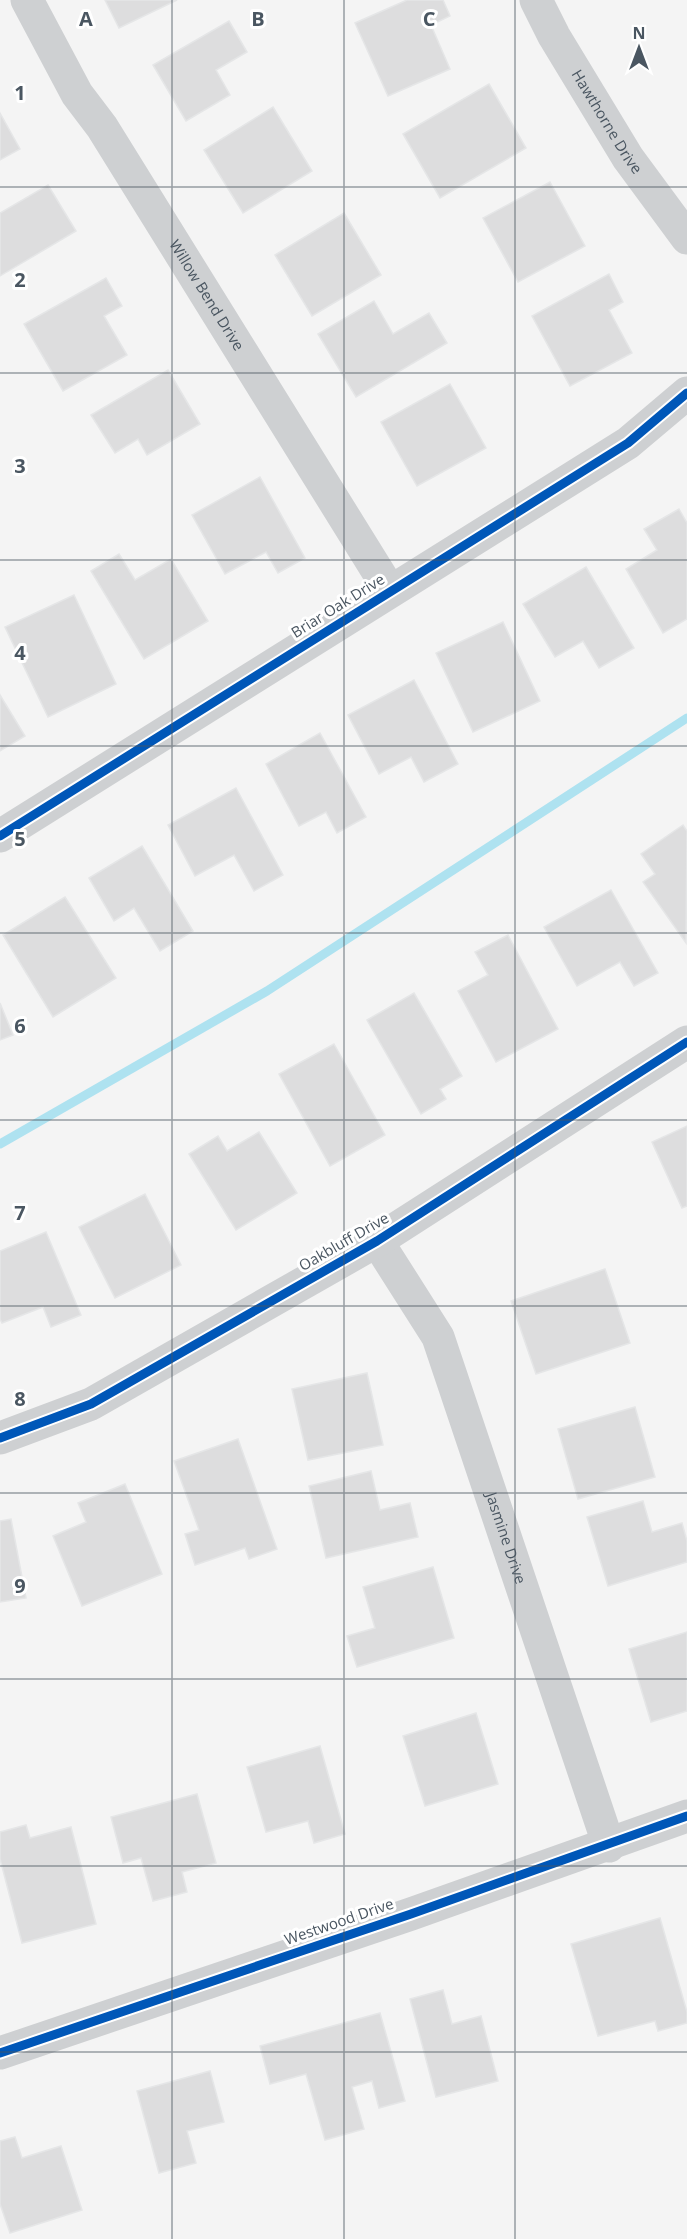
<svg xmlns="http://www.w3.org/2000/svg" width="687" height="2239" viewBox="0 0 687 2239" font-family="'Open Sans',sans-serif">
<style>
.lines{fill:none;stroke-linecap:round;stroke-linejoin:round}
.stream{stroke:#aee2f0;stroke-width:9}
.building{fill:#ddddde;stroke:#e5e6e7;stroke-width:1.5}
.minor{stroke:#ced0d2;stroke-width:33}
.cycleway-casing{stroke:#fff;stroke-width:13}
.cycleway{stroke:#0057b8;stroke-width:9}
.grid{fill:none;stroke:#4a5661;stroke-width:1.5;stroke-opacity:0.55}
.labels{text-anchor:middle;stroke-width:6;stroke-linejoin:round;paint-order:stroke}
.street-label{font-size:15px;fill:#4a5661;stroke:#fff}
.grid-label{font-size:20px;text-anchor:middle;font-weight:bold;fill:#4a5661;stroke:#fff;stroke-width:6;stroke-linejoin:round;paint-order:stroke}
</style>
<rect width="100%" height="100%" fill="#f4f4f4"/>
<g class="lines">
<path class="stream" d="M0,1144L267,991L687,718"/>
</g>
<g class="building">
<path d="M105,0H177L119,28Z"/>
<path d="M407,0H443L450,16L431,25L450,69L388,96L355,23Z"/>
<path d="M229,21L247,52L216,70L230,95L186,121L153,65Z"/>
<path d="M489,84L526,148L440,198L403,134Z"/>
<path d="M273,107L312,171L243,213L204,150Z"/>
<path d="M0,113L20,149L0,160Z"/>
<path d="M550,182L585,246L518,282L483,218Z"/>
<path d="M48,185L76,231L0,276V213Z"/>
<path d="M344,213L381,275L312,316L275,255Z"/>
<path d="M609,274L623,302L609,310L632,353L570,386L532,316Z"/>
<path d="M106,278L122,306L104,316L127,355L63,391L24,324Z"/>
<path d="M374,301L393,334L429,313L447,343L356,397L318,334Z"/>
<path d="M168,370L200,424L147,455L138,439L115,453L91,415Z"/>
<path d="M450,384L486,448L417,486L381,422Z"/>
<path d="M260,477L305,558L278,573L266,552L225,574L192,515Z"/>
<path d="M679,509L687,523V619L663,633L626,569L657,550L644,529Z"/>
<path d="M119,554L135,580L171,559L208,621L144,659L91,571Z"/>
<path d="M586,567L634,648L599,668L583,641L555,657L523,604Z"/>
<path d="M74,595L116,684L48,717L5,627Z"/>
<path d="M503,622L540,701L473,732L436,653Z"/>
<path d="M414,680L458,764L424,782L411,757L379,774L348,715Z"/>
<path d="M0,695L25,736L0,751Z"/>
<path d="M320,733L366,817L337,833L326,812L299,826L266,764Z"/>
<path d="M236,788L283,875L254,891L234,855L195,876L168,825Z"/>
<path d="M683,825L687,831L686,943L643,882L655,874L641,854Z"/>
<path d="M142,846L193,931L160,951L134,908L114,921L89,878Z"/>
<path d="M611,890L658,973L634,986L620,962L577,986L544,927Z"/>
<path d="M65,897L116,978L53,1017L3,935Z"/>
<path d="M508,935L558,1029L496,1062L458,991L488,975L475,952Z"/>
<path d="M414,993L462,1076L440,1089L446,1099L421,1114L367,1020Z"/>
<path d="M0,1003L13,1035L0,1040Z"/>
<path d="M334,1044L385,1135L330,1166L279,1074Z"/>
<path d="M687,1126V1206L682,1208L652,1142Z"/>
<path d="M259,1132L297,1193L236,1230L189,1154L218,1136L227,1151Z"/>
<path d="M145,1194L181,1265L115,1298L79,1227Z"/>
<path d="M46,1232L81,1315L51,1327L43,1307L2,1323L0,1319V1251Z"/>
<path d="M605,1269L630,1343L536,1374L511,1301Z"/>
<path d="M367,1373L383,1445L308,1460L292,1389Z"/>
<path d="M635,1407L655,1477L578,1499L558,1429Z"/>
<path d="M238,1439L277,1549L249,1559L245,1548L195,1565L185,1534L199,1530L174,1461Z"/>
<path d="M371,1471L380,1510L410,1503L418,1537L326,1558L309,1486Z"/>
<path d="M125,1484L162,1574L82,1606L53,1536L86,1522L78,1503Z"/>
<path d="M643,1501L652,1532L682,1523L687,1541V1562L608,1586L587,1517Z"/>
<path d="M11,1519L26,1598L0,1602V1521Z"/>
<path d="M433,1567L454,1638L357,1667L347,1636L375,1628L363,1587Z"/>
<path d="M687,1632V1711L651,1722L629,1649Z"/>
<path d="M476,1713L498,1784L425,1806L403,1736Z"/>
<path d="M320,1746L345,1834L314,1843L308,1821L266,1832L247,1767Z"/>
<path d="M197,1794L216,1863L182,1872L187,1892L153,1901L141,1858L123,1863L111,1817Z"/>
<path d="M26,1825L30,1838L71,1827L96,1924L22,1943L0,1859V1832Z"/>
<path d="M660,1918L687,2012V2023L658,2031L655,2021L598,2036L571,1944Z"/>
<path d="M443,1990L452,2024L481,2016L498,2081L436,2097L410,1999Z"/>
<path d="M380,2013L405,2101L379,2108L372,2081L352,2087L364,2129L325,2140L306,2074L270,2084L260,2046Z"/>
<path d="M210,2071L224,2122L187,2131L196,2163L159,2173L137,2091Z"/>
<path d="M15,2137L22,2158L61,2146L82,2210L10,2233L0,2204V2141Z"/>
</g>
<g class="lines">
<g class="minor">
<path id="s1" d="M27,0L77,94L102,127L390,591"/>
<path id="s2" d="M536,0L554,36L628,158L687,238"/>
<path d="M0,836L628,443L687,393"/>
<path id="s3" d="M377,1241L438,1337L609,1846"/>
<path d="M0,1438L91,1404L377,1241L687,1042"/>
<path d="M0,2053L411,1914L687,1816"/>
</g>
<defs>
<g id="cycleway">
<path d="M0,836L628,443L687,393"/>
<path d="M0,1438L91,1404L377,1241L687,1042"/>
<path d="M0,2053L411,1914L687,1816"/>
</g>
</defs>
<use href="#cycleway" class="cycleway-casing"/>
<use href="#cycleway" class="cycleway"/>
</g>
<path class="grid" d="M172,0V2239M344,0V2239M515,0V2239M0,187H687M0,373H687M0,560H687M0,746H687M0,933H687M0,1120H687M0,1306H687M0,1493H687M0,1679H687M0,1866H687M0,2052H687"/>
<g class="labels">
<g class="street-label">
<text dy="5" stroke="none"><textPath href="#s2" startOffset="141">Hawthorne Drive</textPath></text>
<text dy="5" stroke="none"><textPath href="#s1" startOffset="346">Willow Bend Drive</textPath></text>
<text transform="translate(338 606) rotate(-32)" y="5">Briar Oak Drive</text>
<text transform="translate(344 1242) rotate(-30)" y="5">Oakbluff Drive</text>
<text dy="5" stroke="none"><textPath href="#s3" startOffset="326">Jasmine Drive</textPath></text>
<text transform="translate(339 1922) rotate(-19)" y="5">Westwood Drive</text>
</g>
</g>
<g class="grid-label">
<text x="86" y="26">A</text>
<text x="258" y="26">B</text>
<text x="429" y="26">C</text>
<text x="20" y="100">1</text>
<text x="20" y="287">2</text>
<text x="20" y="473">3</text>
<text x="20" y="660">4</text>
<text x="20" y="846">5</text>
<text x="20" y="1033">6</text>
<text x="20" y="1220">7</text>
<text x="20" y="1406">8</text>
<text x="20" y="1593">9</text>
</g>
<g transform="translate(639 48)" stroke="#ffffff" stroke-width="4.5" paint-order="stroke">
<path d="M0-4.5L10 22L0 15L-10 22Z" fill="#4a5661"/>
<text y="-9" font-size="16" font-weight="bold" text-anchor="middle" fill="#4a5661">N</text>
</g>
</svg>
